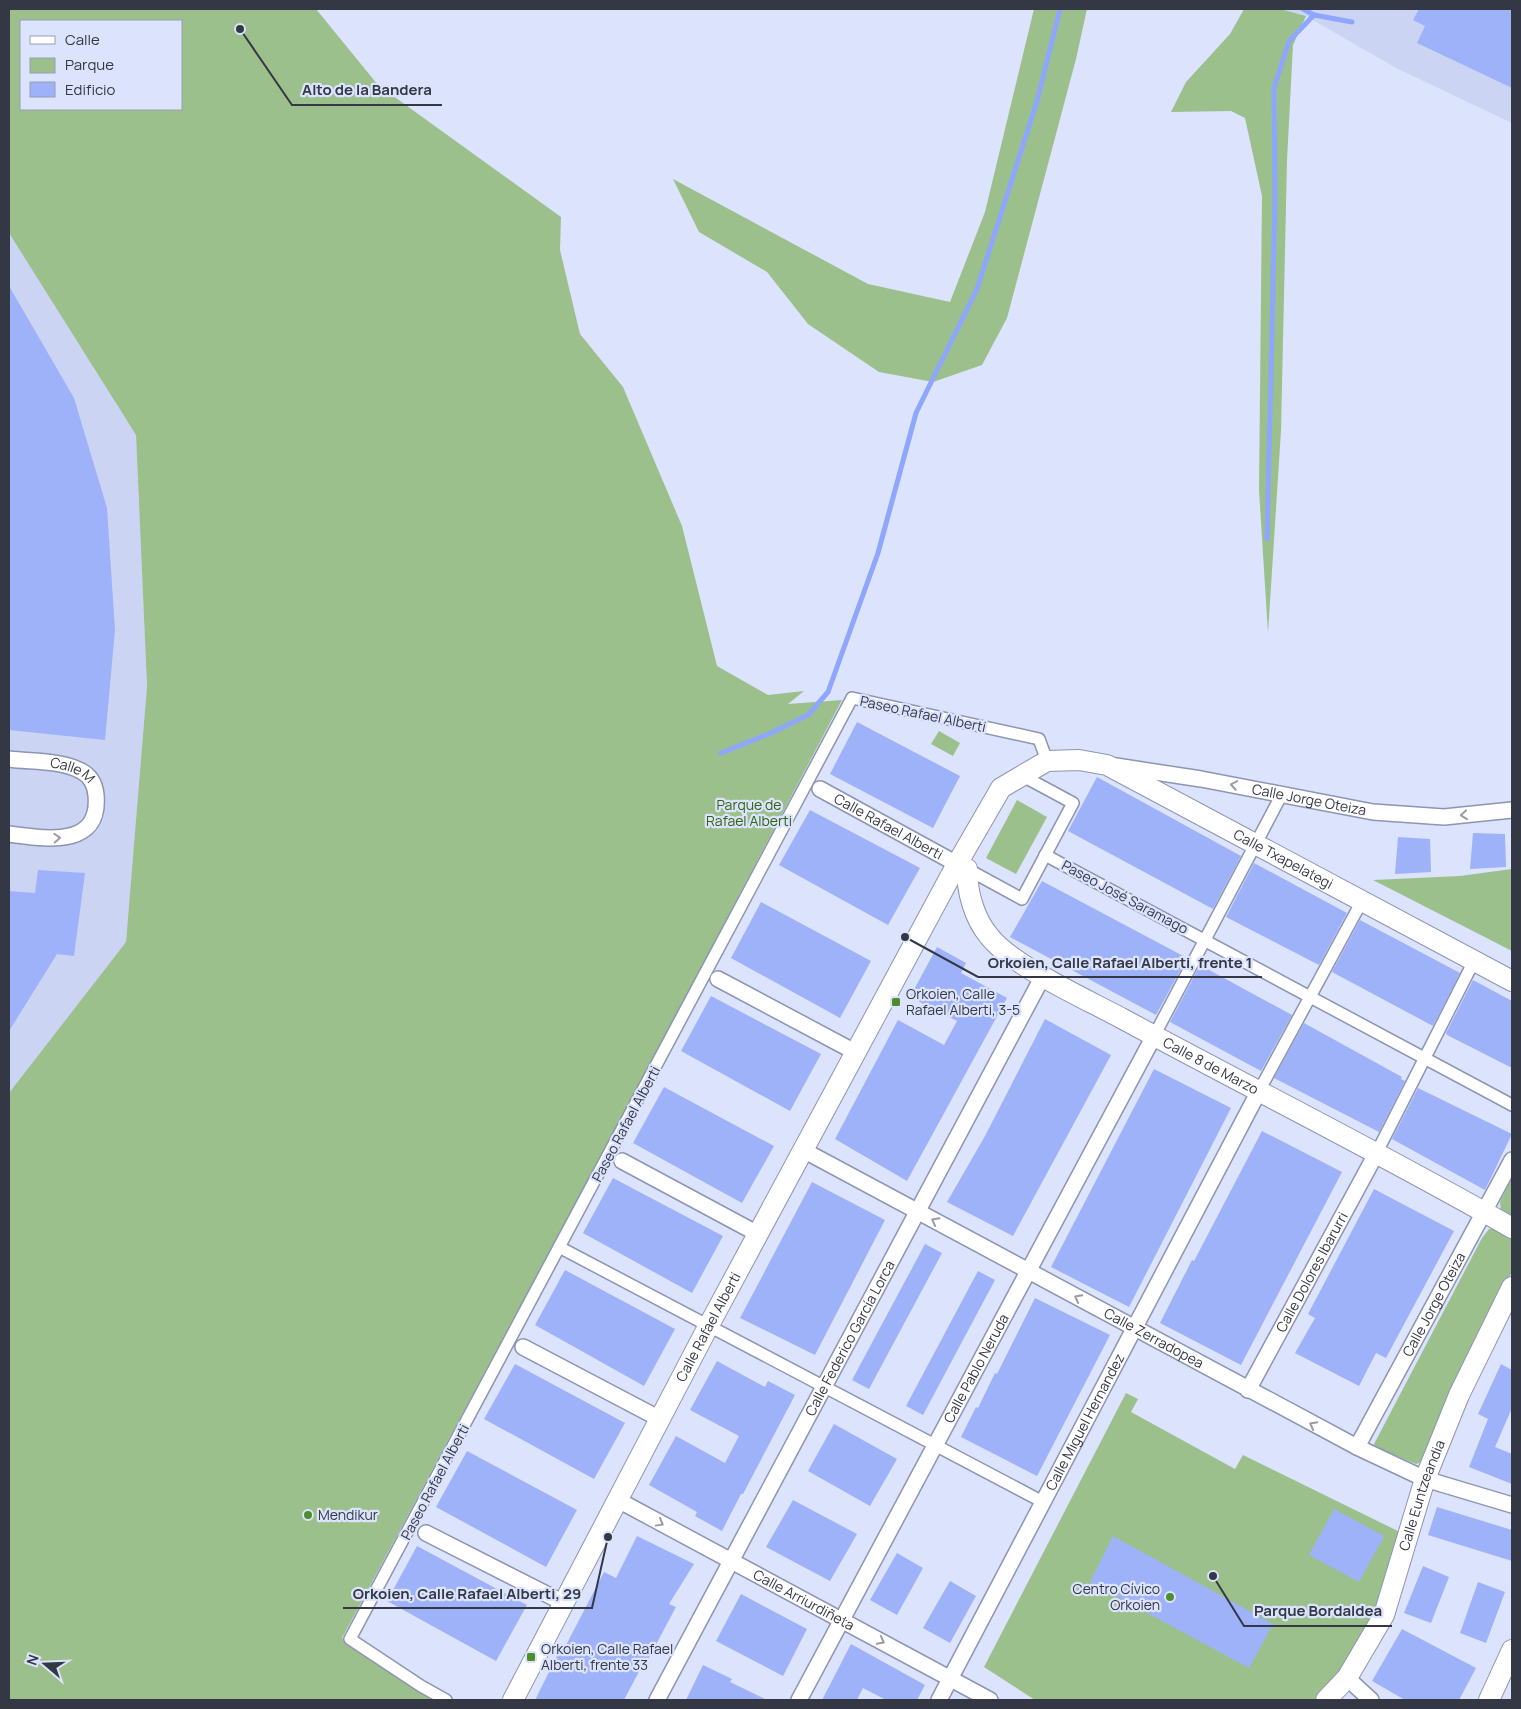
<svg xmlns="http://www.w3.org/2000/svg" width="1521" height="1709" viewBox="0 0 1521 1709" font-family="Manrope,sans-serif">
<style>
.built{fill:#cbd4f3}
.green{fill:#9bc08c;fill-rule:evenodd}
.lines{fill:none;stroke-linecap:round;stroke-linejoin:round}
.stream{stroke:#8fa6fe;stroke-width:5}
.building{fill:#9eb2f9}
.pedestrian-casing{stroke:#8c95b2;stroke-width:14}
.minor-casing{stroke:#8c95b2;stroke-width:18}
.tertiary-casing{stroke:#8c95b2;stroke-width:22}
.pedestrian{stroke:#fff;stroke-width:11}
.minor{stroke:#fff;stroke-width:15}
.tertiary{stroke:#fff;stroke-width:20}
.oneway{stroke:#9a9ca2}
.poi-dot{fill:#4f8e2f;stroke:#dbe3fd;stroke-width:2}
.labels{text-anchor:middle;stroke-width:4.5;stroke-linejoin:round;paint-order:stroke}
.street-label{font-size:14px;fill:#343845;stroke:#dbe3fd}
.park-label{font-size:14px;fill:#2f650e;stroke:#dbe3fd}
.poi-label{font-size:14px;fill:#343845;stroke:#dbe3fd;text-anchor:start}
.leader{fill:none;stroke:#343845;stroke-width:2}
.callout-dot{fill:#343845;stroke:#dbe3fd;stroke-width:2}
.callout-label{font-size:15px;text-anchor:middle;font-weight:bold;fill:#343845;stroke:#dbe3fd;stroke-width:4.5;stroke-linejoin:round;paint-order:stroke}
</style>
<rect width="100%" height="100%" fill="#dbe3fd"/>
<g class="built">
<path d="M1280,9H1512V123L1396,68L1306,16Z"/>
<path d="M9,233L136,435L147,686L126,942L9,1093Z"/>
</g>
<g class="green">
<path d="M9,9H316L378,85L561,217L560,250L580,334L623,387L682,526L717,666L768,695L804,691L788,704L842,700L641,1081L342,1638L432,1700H9V1093L126,942L147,686L136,435L9,233ZM21,21H181V109H21Z"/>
<path d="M1034,9H1087L1076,59L1007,318L982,365L933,382L879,372L808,324L767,272L699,232L673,179L868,284L950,302L985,212Z"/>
<path d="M1244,9H1280L1306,16L1293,45L1287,160L1281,431L1268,633L1259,490L1262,196L1245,118L1231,111L1171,112L1186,82L1230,34Z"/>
<path d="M939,731L960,743L953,756L931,744Z"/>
<path d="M1017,800L1047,817L1016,874L986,858Z"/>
<path d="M1512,869V951L1373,880L1460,876Z"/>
<path d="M1512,1178V1218L1501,1212L1500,1202Z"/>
<path d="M1498,1228L1512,1238V1272L1468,1356L1425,1461L1416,1464L1373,1446L1482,1238L1489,1229Z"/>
<path d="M1126,1393L1138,1399L1131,1412L1235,1469L1243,1455L1408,1536L1384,1615L1326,1700H1035L984,1667Z"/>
</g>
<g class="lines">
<g class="stream">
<path d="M1303,9L1314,15L1352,22"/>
<path d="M1267,539L1275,202L1274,88L1289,41L1314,15"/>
<path d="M721,753L771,733L808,715L828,692L878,553L916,413L977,289L1037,101L1060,9"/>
</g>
</g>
<g class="building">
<path d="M1419,9H1512V88L1417,43L1425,26L1413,20Z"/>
<path d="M9,286L74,398L107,508L115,630L105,740L9,730Z"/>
<path d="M857,722L960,776L933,828L830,774Z"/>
<path d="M1097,777L1241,856L1213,909L1068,831Z"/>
<path d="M810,810L920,868L888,925L779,865Z"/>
<path d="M1473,833L1505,834L1506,867L1470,869Z"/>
<path d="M1398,837L1430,839L1431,872L1395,874Z"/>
<path d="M1254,863L1347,913L1319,965L1226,917Z"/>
<path d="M38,870L85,873L74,956L57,954L9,1031V891L35,893Z"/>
<path d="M1042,881L1187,958L1156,1015L1010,937Z"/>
<path d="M761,902L871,961L840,1018L731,958Z"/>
<path d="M1360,920L1460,973L1433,1026L1332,972Z"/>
<path d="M937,947L966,963L961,973L1007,998L907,1181L835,1139L898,1020L944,1045L957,1021L910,997Z"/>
<path d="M1200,965L1292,1015L1261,1071L1170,1022Z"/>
<path d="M1473,980L1512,1001V1068L1447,1035L1446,1033Z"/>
<path d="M711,996L821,1054L790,1111L681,1051Z"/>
<path d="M1045,1019L1111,1055L1013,1236L947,1202L985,1136Z"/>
<path d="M1304,1023L1402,1077L1401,1079L1405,1081L1379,1132L1274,1078Z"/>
<path d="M1154,1069L1231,1108L1129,1307L1051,1267Z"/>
<path d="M664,1087L774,1146L742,1203L633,1143Z"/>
<path d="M1418,1088L1512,1134L1485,1190L1392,1139Z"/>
<path d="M1262,1131L1342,1172L1241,1365L1160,1323L1192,1260L1194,1261Z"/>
<path d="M613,1178L723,1236L692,1293L583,1233Z"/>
<path d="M812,1182L885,1220L815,1355L740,1318Z"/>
<path d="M1374,1189L1454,1231L1386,1358L1376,1353L1359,1386L1295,1353L1315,1318L1308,1314Z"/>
<path d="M925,1244L942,1253L869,1389L852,1380Z"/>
<path d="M565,1270L675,1329L644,1386L535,1325Z"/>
<path d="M978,1271L995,1280L923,1415L906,1406Z"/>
<path d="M1035,1298L1110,1335L1037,1476L961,1437L976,1407L978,1408L995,1373L997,1374Z"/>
<path d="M717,1361L765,1387L768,1381L795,1395L743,1494H741L722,1531L695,1516L697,1512L649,1485L676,1436L725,1463L739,1436L690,1410Z"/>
<path d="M515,1364L625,1423L594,1479L484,1419Z"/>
<path d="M1501,1364L1512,1370V1408L1495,1447L1512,1454V1484L1469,1467L1488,1419L1478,1414Z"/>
<path d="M834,1424L897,1459L870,1506L808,1471Z"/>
<path d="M467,1451L577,1510L546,1567L436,1507Z"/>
<path d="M793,1500L857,1534L830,1581L766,1547Z"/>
<path d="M1437,1507L1512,1530V1561L1428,1535Z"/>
<path d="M1334,1509L1384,1536L1359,1582L1309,1555Z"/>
<path d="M637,1536L694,1564L669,1604L676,1607L645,1665L643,1664L624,1700H535L560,1650L563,1651L604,1572L616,1578Z"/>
<path d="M1113,1536L1273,1624L1249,1668L1090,1582Z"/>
<path d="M417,1546L527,1605L496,1661L387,1601Z"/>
<path d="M897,1553L923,1568L897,1615L870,1600Z"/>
<path d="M1423,1566L1449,1577L1431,1623L1404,1613Z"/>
<path d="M950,1581L976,1596L950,1643L923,1628Z"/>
<path d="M1478,1582L1505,1592L1486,1643L1460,1633Z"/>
<path d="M741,1594L807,1629L783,1676L716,1641Z"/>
<path d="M1402,1629L1476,1668L1459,1700H1405L1372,1681Z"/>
<path d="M851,1644L925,1685L917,1700H886L863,1688L857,1700H822Z"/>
<path d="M703,1665L732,1679L730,1682L767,1700H686Z"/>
</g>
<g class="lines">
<defs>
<g id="pedestrian">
<path d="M1045,855L1512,1105"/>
<path d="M967,869L1022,899L1073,803L1021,775"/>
<path d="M1154,1036L1282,794"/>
<path d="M1259,1091L1362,901"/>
<path d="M1376,1154L1474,961"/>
<path d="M559,1247L1043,1502"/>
<path d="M446,1700L421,1686L350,1639L852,698L1039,739L1047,761"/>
</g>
<g id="minor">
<path id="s1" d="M9,759C31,762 61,760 81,771C91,776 95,785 96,795C101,850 42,838 9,834"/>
<path id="s2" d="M1116,766L1201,779L1373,812L1444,817L1512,810"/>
<path id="s3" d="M820,789L957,864"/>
<path d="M718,979L855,1052"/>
<path id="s4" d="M803,1150L1357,1447L1425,1479L1512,1505"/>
<path d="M622,1161L758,1234"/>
<path d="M523,1347L660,1419"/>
<path id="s5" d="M1248,1390L1376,1154"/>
<path id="s6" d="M1357,1447L1512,1160"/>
<path id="s7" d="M618,1500L990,1700"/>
<path d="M426,1533L564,1603"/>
<path d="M1347,1678L1371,1700"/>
<path id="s8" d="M657,1700L1043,976"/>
<path id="s9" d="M799,1700L1154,1036"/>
<path id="s10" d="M939,1700L1259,1091"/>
</g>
<g id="tertiary">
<path id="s11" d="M957,864L967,869C967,892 974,918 989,936C1012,966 1088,1000 1123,1019C1252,1089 1385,1155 1512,1228"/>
<path id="s12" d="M513,1700L709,1325L957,864L1001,788L1047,761L1079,760L1107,765L1512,981"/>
<path id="s13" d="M1326,1700L1347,1678L1384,1615L1425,1479L1459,1395L1512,1287"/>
<path d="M1489,1700L1512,1650"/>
</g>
</defs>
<use href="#pedestrian" class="pedestrian-casing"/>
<use href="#minor" class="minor-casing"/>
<use href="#tertiary" class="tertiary-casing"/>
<use href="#pedestrian" class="pedestrian"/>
<use href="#minor" class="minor"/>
<use href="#tertiary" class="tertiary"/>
</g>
<defs><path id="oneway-chevron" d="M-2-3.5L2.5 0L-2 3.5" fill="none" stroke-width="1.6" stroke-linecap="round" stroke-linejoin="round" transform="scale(1.25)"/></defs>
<g class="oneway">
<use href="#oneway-chevron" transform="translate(1234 785) rotate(-170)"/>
<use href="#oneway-chevron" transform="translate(1464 815) rotate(174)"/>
<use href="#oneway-chevron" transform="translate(57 838) rotate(-3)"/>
<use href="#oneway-chevron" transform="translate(935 1221) rotate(-152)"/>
<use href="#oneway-chevron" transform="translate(1078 1298) rotate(-152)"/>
<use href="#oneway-chevron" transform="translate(1313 1425) rotate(-152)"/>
<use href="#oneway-chevron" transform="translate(660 1523) rotate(29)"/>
<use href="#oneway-chevron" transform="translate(881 1641) rotate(28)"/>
</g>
<g class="poi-dot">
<rect x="891" y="997" width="10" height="10" rx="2.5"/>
<circle cx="308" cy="1515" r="5"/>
<circle cx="1170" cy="1597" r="5"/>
<rect x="526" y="1652" width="10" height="10" rx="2.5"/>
</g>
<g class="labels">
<g class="street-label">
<text transform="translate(923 714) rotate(12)" y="5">Paseo Rafael Alberti</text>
<text dy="5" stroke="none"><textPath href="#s1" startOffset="65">Calle M</textPath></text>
<text dy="5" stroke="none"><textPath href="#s2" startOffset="196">Calle Jorge Oteiza</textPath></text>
<text dy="5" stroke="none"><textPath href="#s3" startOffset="78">Calle Rafael Alberti</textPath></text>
<text dy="5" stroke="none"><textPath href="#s12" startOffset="1348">Calle Txapelategi</textPath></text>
<text transform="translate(1125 897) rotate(28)" y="5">Paseo José Saramago</text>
<text dy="5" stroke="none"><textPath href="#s11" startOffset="341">Calle 8 de Marzo</textPath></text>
<text transform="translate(626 1124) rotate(-62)" y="5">Paseo Rafael Alberti</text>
<text dy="5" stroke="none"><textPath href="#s5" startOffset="134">Calle Dolores Ibarurri</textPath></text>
<text dy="5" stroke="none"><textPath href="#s6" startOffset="162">Calle Jorge Oteiza</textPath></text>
<text dy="5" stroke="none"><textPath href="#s12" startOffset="421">Calle Rafael Alberti</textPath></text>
<text dy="5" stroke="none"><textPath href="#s8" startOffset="410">Calle Federico García Lorca</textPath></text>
<text dy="5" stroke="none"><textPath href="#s4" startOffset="398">Calle Zerradopea</textPath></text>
<text dy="5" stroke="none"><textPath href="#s9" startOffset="376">Calle Pablo Neruda</textPath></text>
<text dy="5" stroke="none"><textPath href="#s10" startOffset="314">Calle Miguel Hernandez</textPath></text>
<text transform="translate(435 1482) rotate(-62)" y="5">Paseo Rafael Alberti</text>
<text dy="5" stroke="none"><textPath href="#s13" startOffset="229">Calle Euntzeandia</textPath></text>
<text dy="5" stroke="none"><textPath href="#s7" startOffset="211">Calle Arriurdiñeta</textPath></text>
</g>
<g class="park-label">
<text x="749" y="810">Parque de<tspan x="749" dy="16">Rafael Alberti</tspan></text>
</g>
<g class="poi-label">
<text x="906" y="999">Orkoien, Calle<tspan x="906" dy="16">Rafael Alberti, 3-5</tspan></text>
<text x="318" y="1520">Mendikur</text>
<text x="1160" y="1594" text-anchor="end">Centro Cívico<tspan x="1160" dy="16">Orkoien</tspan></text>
<text x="541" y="1654">Orkoien, Calle Rafael<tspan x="541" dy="16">Alberti, frente 33</tspan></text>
</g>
</g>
<path class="leader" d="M240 29L292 105H442M905 937L978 977H1262M608 1537L592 1608H343M1213 1576L1244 1626H1392"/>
<g class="callout-dot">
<circle cx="240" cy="29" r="5"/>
<circle cx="905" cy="937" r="5"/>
<circle cx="608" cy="1537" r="5"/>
<circle cx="1213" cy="1576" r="5"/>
</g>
<g class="callout-label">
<text x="367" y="95">Alto de la Bandera</text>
<text x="1120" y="968">Orkoien, Calle Rafael Alberti, frente 1</text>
<text x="467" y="1599">Orkoien, Calle Rafael Alberti, 29</text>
<text x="1318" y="1616">Parque Bordaldea</text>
</g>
<rect width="1521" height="1709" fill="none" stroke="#343845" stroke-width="20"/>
<rect x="20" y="20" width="162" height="90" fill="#dbe3fd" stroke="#989fb3"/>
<rect x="30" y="36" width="25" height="8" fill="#ffffff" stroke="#989fb3"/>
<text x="65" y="45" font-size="15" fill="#343845">Calle</text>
<rect x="30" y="58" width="25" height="15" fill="#9bc08c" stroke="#989fb3"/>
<text x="65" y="70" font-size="15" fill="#343845">Parque</text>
<rect x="30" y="82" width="25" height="15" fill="#9eb2f9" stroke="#989fb3"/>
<text x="65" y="95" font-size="15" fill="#343845">Edificio</text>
<g transform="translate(45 1664) rotate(289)" stroke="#dbe3fd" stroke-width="4" paint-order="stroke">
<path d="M0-4L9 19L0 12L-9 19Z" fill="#343845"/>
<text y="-8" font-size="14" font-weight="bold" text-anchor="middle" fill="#343845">N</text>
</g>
</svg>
